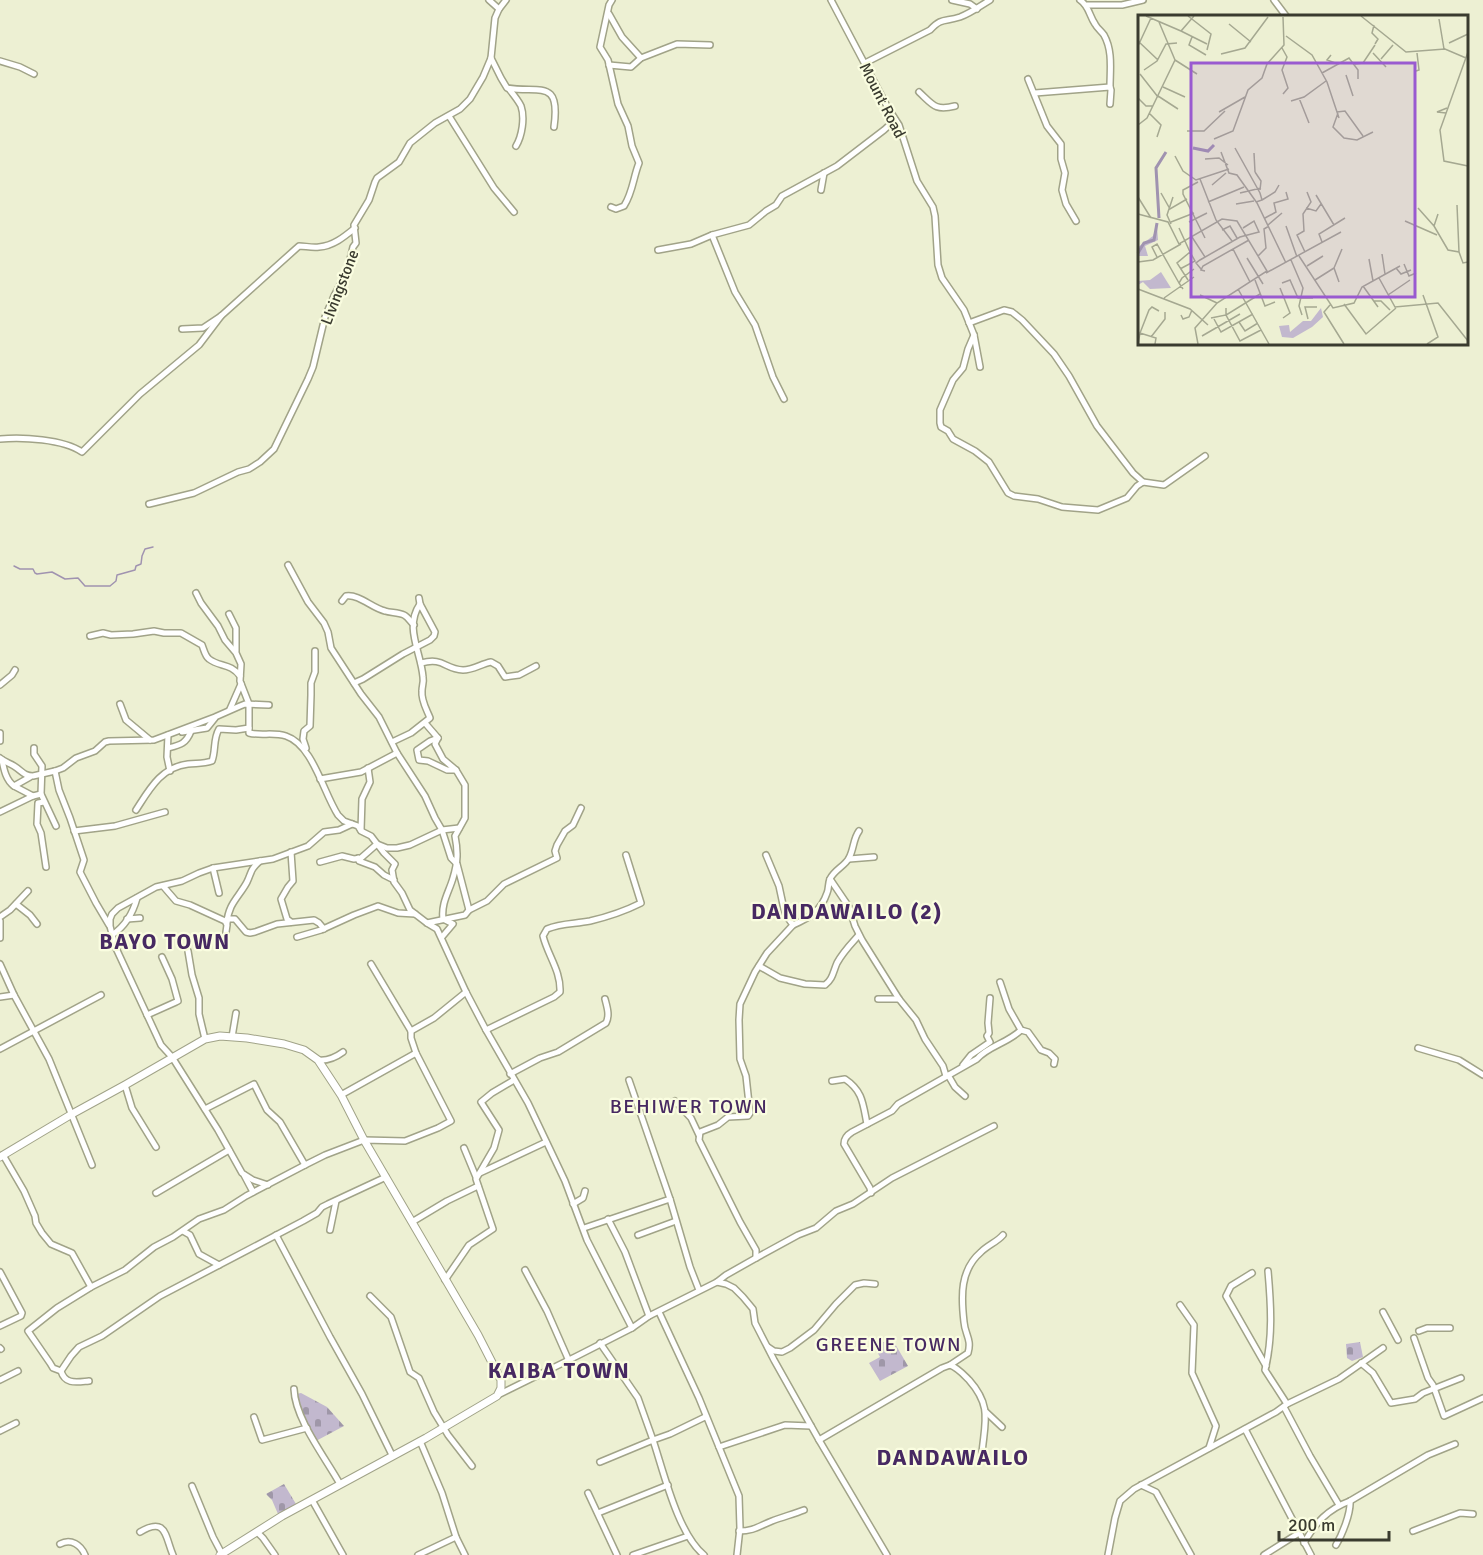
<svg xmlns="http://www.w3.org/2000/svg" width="1483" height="1555" viewBox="0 0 1483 1555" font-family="Signika,sans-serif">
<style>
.cemetery{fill:url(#cemetery-stones)}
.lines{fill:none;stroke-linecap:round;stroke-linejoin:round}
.stream{stroke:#a093b0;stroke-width:1.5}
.minor-casing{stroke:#a1a388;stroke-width:8}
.major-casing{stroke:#a1a388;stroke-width:9}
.minor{stroke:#fff;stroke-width:5}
.major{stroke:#fff;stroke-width:7}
.labels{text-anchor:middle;stroke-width:4.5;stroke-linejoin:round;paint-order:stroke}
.street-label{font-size:16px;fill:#3a3b2f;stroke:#fafde0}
.quarter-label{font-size:20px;letter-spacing:1.5px;fill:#472962;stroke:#fafde0}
.district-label{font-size:22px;font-weight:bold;letter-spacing:1.5px;fill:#472962;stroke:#fafde0}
.inset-river{fill:none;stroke:#a093b0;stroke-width:3}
.inset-road{fill:none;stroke:#a5a891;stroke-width:1.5}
.view{fill:#995ad0;fill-opacity:0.15;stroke:#995ad0;stroke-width:3}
.inset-edge{fill:none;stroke:#3a3b2f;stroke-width:3}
</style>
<defs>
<pattern id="cemetery-stones" width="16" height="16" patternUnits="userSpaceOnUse" patternTransform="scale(1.5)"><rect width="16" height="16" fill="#c2b8ce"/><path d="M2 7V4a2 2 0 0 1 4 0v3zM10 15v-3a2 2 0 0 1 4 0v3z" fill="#9f97a8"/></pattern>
</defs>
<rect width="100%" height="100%" fill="#edf0d3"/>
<g class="cemetery">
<path d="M872,1342H894L908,1366L880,1381L869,1363L880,1357Z"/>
<path d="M1360,1342L1363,1357L1352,1361L1347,1358L1346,1344Z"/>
<path d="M301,1393L327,1407L344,1426L314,1442L292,1398L291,1395Z"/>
<path d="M284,1484L296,1504L278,1514L272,1500L266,1494Z"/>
</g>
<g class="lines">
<path class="stream" d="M14,566L20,569H33L35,573L37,574L52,572L65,579L78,578L85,586H110L116,581L117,575L135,570L136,566L141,564L142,556L145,549L153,547"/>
<defs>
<g id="minor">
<path d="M489,0L499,9"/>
<path d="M831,0L888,108L899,125L917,181L933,207L935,216L938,265L942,278L964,310L974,335L980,367"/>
<path d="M952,0L970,4L977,9"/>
<path d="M1080,0C1089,6 1089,15 1095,24C1097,28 1101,31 1104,35C1113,51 1110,70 1110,87L1111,90L1110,104"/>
<path d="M1274,0L1286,16"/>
<path d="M1087,5H1122L1143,0"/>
<path d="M609,14L622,37L641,58"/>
<path d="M491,58L501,78L507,88C538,94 561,77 554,127"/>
<path d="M0,61L20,67L34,74"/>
<path d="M865,63L930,30C942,17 945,22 960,17C971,13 980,6 990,0"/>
<path d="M609,65L631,67L641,58L677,44L710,45"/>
<path d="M1028,79L1047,126L1061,144V159L1065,173L1062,190L1066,204L1076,221"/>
<path d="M509,89C513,94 518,100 521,106C525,118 522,136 516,146"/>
<path d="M919,92C933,105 935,111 955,106"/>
<path d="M1035,93L1110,87"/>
<path d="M449,116L494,188L514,212"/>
<path d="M821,190L824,173"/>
<path d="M611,207L616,209L624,206C633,192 633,178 639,163L632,146L628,126L618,104L608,60L600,47L609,5L612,0"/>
<path d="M712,235L735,292L755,325L773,377L784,399"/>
<path d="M658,250L691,244L712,235L749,225L766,211L776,205L782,196L837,166L884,130L895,120"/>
<path d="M969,323L1004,310L1012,312L1022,320L1054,354L1069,376L1097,426L1133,473L1143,482"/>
<path d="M182,329L203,328L221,316L299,246C305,246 312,248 319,247C333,246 344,237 355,228"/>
<path d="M974,335L968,349L963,368L953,380L940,410V423L941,427L948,431L953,439L975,451L989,462L1008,493L1014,496L1038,499L1062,507L1098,510L1127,498L1137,486L1143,482L1164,485L1205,456"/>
<path d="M0,439C22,437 63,439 82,452L140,394L199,345L221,316"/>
<path d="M149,504L194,493L238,472L249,469L260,462L274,449L308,379L313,367L325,317L334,296L347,272L353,247L356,243L354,225L369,200L375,182L377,178L399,162L410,143L435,123L460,109L470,99L483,77L491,58L495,18L499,9L506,0"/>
<path d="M288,565L308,602L324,623L328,632L331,648L361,694L379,717L397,753L425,796L435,818L442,830L451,858L457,864L469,910L465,915L427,923"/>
<path d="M196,593L201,603L218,626L225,640L236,653L241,664L240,681L249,704V733C261,736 274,732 286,736C313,745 323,792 338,815L344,821L358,826L361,831L371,836L384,853L395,864L392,870L394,882L402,893L410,910L427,923L437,929L466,992L486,1030L528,1103L565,1181L587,1240L632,1328"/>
<path d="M342,601L346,596C359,594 372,608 385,611C391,613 398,612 404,615C408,617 410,621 414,625"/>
<path d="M229,614L236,628V651"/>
<path d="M90,636L103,633L111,635L133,634L154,631L164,633H181L202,645C204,650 205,656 209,659C219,667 231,663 240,676"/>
<path d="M421,663C444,657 444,669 463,670C473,670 481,664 491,662L498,666L505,677L519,675L536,666"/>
<path d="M354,683L363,679L403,654L430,640L434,636L435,632L420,604"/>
<path d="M0,685L12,675L15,670"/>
<path d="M120,704L126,720L150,740"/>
<path d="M230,709L241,684"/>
<path d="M425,723L438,738L435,744L443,759L456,770L465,785V818L455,836C458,851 458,862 453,878C449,892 441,903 443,919L453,924L442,937"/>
<path d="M182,732L207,728L215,718"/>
<path d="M0,733V741"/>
<path d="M168,735L167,757L170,771"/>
<path d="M438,738L430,741L417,750L419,760L428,761L447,770H456"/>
<path d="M392,742L411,733L430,718C427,710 421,701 422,691C422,686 424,682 423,677C421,652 404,627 420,604L419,598"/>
<path d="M34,748V754L42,766L41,794L56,826"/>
<path d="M168,748C180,745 186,744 191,731"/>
<path d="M306,748L303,739L304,731L310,726L311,695V683L315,672V651"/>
<path d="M0,758C5,762 9,763 14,766C22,771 24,776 33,776L55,771L63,768L76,758L95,751L105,742L109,741L154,740L215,717L240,706L245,704L269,705"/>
<path d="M2,760C4,770 6,780 14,786L30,777"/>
<path d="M55,771L59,790L70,818L84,860L80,872L96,903L109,925"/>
<path d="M320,779L361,772L397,753"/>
<path d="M14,786L33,796"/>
<path d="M44,802L38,803L37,824L41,833L46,867"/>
<path d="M136,810C149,790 161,767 188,764C197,763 203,764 212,761C216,750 213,739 219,729L236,730L249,728"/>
<path d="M0,812L33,796L41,794"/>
<path d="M361,830L362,799L370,782L368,768"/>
<path d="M74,831L115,826L165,812"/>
<path d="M291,852L293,881L288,887L281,899L287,919L291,922"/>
<path d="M358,858L359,861L375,867L384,875L394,880"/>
<path d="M849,859L874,857"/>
<path d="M320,862L342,856L354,859L361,858L377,844L387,848H397L410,845L442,830L459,828"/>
<path d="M213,868L219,893"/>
<path d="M830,879L849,907L855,926L862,940L899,999L916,1020L925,1039L943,1066L946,1076"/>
<path d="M163,886L176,901L190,905L225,921L227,925L226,932"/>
<path d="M16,904L30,915L37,924"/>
<path d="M469,910L487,901L504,884L557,858L555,851L557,845L565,831L573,825L581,808"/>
<path d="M0,917L10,910L28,891"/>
<path d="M127,919L140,918"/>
<path d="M227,919H235L246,932L250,933L255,932L277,924L314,920L319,923L324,929"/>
<path d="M0,921V938"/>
<path d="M227,923C228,904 239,897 247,882C252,871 250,870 260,861"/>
<path d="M793,925C809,918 821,911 827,893C829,889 828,883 830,879C834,870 845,866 849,858C854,849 853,839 859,831"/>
<path d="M112,935C124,927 133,913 137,898"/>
<path d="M297,937L321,930L354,915L378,906L398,913L415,914"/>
<path d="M188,951L192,975L199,998V1014L205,1039"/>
<path d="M0,964L14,995L49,1059L92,1165"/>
<path d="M371,964L411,1031V1038L416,1053"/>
<path d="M759,966L780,978L805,984L825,985C833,979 833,972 837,963C843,952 851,944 859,935"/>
<path d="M1000,982L1009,1009L1021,1030L1028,1032L1041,1050L1049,1053L1055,1059L1054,1064"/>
<path d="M0,997L14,995"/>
<path d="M878,999H899"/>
<path d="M147,1015L176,1002L178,1001L172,979L162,957"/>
<path d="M486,1030L554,997L560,992C561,971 548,956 543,936L547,929C561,923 575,924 590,921C607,917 625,911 641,903L626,855"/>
<path d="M411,1031L434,1018L466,992"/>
<path d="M232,1037L236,1013"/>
<path d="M1418,1048L1459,1060L1483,1075"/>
<path d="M0,1049L101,995"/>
<path d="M318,1060C328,1061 335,1058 343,1052"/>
<path d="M963,1065L971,1055L990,1042L987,1036L989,1033L988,1023L990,998"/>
<path d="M510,1074L540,1058L558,1052L606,1023C610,1015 607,1007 605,999"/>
<path d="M948,1075L955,1087L965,1096"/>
<path d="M629,1080L670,1199L690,1267L699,1290"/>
<path d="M832,1081L845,1079C863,1091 863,1104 867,1124"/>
<path d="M125,1085L132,1108L156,1147"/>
<path d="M675,1101L691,1118L699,1135"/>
<path d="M205,1109L254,1084L267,1110L280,1122L305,1165"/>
<path d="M464,1148L476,1177"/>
<path d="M3,1155L24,1191L35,1216L36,1223L42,1233L51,1244L72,1253L91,1287"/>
<path d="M480,1173L546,1142"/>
<path d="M244,1175L253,1192"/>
<path d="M268,1185L253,1180L242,1173L218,1130L172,1057L161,1045L115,946L110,926V919L112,914L118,908L156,887L182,881L199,873L213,868L273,859L308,846L324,832L339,830L352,824"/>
<path d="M156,1193L229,1150"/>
<path d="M871,1193L870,1188L844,1144C844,1138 847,1135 852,1132L892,1111L898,1104L977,1059C988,1046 1008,1043 1021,1030"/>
<path d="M573,1204L583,1198L585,1191"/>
<path d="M608,1219L625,1252L649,1316"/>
<path d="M412,1222L447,1201L478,1186"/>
<path d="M584,1228L670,1199"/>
<path d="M330,1230L336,1201"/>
<path d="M183,1231L190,1235L199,1254L219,1265"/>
<path d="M276,1235L330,1337L362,1394L392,1455"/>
<path d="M638,1235L676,1221"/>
<path d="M756,1258V1250L740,1222L699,1140L700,1132L718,1125L728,1117L748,1116L750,1113L746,1076L740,1059L739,1020L740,1004L755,972L767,953L793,925L785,914L779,886L766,855"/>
<path d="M525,1270L547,1311L569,1361"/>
<path d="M1268,1271C1271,1305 1273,1337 1265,1370L1287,1404"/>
<path d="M0,1272L22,1313L21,1316L0,1326"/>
<path d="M1252,1273L1231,1286L1226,1296L1266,1366"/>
<path d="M445,1280L469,1245L493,1229L476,1179L494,1148L499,1130L481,1102L492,1093L514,1080"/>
<path d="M717,1282L726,1284L734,1288L743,1297L753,1309L755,1323L774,1360L819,1440L887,1555"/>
<path d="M370,1296L391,1317L410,1372L419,1378L434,1412L448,1435L472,1466"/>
<path d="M1180,1305L1194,1325L1192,1373L1216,1426L1209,1448"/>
<path d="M659,1312L699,1398L739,1496L740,1528L737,1555"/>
<path d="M1383,1312L1398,1340"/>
<path d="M1419,1331L1427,1328H1450"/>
<path d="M1414,1338L1428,1378L1433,1385L1444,1416L1483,1398"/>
<path d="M600,1343L638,1398L653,1440L670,1434L705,1417"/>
<path d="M768,1347L774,1351L782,1352L790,1348L814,1330L836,1304L855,1285L864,1283L875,1284"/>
<path d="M0,1348L1,1349"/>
<path d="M1361,1363L1373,1373L1391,1403L1415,1399L1423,1393L1461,1378"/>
<path d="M950,1365L968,1353C972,1339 965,1335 964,1322C961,1296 960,1270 981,1252C988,1245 997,1242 1003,1235"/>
<path d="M61,1371L53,1368L50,1363L28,1331L57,1308L91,1287L125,1270L154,1247L173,1237L199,1219L224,1210L246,1196L305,1165L325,1155L364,1140L405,1141L438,1128L451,1121L416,1053L341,1095"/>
<path d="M0,1380L18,1371"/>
<path d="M89,1381C77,1382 65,1385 61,1371L71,1356L79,1347L102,1336L160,1296L303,1221L317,1213L322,1207L328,1204L386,1177"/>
<path d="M294,1389C295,1419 325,1457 340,1484"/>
<path d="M498,1395L577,1356L632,1328L649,1316L717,1282L726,1275L756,1258L798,1235L816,1228L836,1211L853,1204L892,1178L994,1126"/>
<path d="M1284,1407L1310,1456L1339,1505"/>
<path d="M986,1412L1002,1427"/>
<path d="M254,1417L262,1440L307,1428"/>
<path d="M1245,1429L1311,1555"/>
<path d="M0,1431L16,1423"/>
<path d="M819,1440L942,1368L950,1365C958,1368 963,1374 969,1380C992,1406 985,1421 982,1453"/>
<path d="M420,1441L442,1493L456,1537L465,1555"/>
<path d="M719,1447L785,1425L811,1426"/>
<path d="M600,1462L653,1440C664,1473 678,1534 704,1555"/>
<path d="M1141,1485L1156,1492L1191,1555"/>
<path d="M192,1486L213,1537L222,1554"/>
<path d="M588,1493L617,1555"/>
<path d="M312,1500L343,1555"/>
<path d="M598,1513L668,1485"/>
<path d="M739,1531C754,1531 759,1526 772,1521C782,1517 794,1514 804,1510"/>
<path d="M1413,1531L1460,1513L1473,1514"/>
<path d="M140,1532C167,1516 165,1537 173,1555"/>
<path d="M257,1532L263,1538L275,1555"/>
<path d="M1304,1543C1315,1523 1328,1509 1350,1501L1428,1455L1455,1444"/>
<path d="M60,1544C71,1538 81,1545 85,1555"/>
<path d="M1336,1545C1342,1535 1351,1513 1350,1501"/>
<path d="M418,1555L456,1537"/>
<path d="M633,1555L688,1536"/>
<path d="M1108,1555L1115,1518L1120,1501L1134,1489L1276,1412L1287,1404L1339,1379L1383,1348"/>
<path d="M1264,1555L1299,1533"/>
</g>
<path id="major" d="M0,1157L72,1114L125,1085L205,1039L220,1036L247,1038L284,1044L304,1050L318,1060L341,1095L364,1140L478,1335L501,1380V1388L497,1396L426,1438L282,1516L220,1555"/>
</defs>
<use href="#minor" class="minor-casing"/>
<use href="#major" class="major-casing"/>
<use href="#minor" class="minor"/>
<use href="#major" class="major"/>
</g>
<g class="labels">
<g class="street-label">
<text transform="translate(883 100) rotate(63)" y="6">Mount Road</text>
<text transform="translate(339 287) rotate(-69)" y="6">LIvingstone</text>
</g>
<g class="quarter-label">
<text x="689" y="1113">BEHIWER TOWN</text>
<text x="889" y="1351">GREENE TOWN</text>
</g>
<g class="district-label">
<text x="847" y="919">DANDAWAILO (2)</text>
<text x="165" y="949">BAYO TOWN</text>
<text x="559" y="1378">KAIBA TOWN</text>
<text x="953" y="1465">DANDAWAILO</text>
</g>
</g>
<g transform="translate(1138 15)">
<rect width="330" height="330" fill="#edf0d3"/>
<path d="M183,293L185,302L174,312L155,323L144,322L141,311L151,310L152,317L165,306H173Z" fill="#c2b8ce"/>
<path d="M19,211L20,225L7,231L10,241H0V232L15,221ZM23,257L33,273L12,274L5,267L0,270V266L12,265Z" fill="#c2b8ce"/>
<path class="inset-river" d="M55,133L70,136L76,130M21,203L18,153L28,137M0,238L6,228L16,225L19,208"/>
<path class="inset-road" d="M8,1L43,16L56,1M50,1L73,19L69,35M223,1L268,37L307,34L328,43M301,4L306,34M91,9L113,27M236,10L234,18L240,24L237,29M43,16L69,29M148,21L174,40L189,67L201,103M54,22L51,30L68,40M0,26L20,45M311,28L330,19M0,31L13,3M144,33L149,42L144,55L150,73L145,79M330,37L302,115L306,146L330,151M235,38L248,52M83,39L107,33L130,2M193,40L189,45L200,49M243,44L255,30M37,45L59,59M217,49L225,48L237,30M6,55L19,46L28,29L39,28M278,56L281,55L279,38M184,58L211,43L220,55V64M2,59L20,82M208,60L215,81M25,72L47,82M20,81L40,94M0,83L8,91H15M161,83L171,108M153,86L166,82L188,66M81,97L107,82M199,97L207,96L225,121M11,98L23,110L19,122M200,98L195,112L206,123L219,125L235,117M308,98L299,97L309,93M0,110L9,103L37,45L21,7M49,116H66L87,96M76,124L95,116L110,75L124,63L129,49L146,30L145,2M97,133L122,178L124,185L118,187M83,137L91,158L99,160L119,188L148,248M116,138L117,157M37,141L45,156L58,165L91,154M67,144L81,143L90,150M117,157L123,166L122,175M62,164L78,205L94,226M60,167L45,175V179L67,223M74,170L88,158M23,178L32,194L49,184M102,178L123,173M178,180L196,210M0,182L13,203M124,185L137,177L141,170M70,187L106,172M98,189L116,186M319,190L321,237M168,193L178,196L183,189M280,193L296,211L300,199M0,199L30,207L41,229L84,204L99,206L129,256L79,288L57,313L60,329M127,203L138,197L136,188L150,184L148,177M267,206L299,220M33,207L56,198M51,207L69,198M33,209L29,200L35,182M130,210L144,198M148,211L159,242M296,211L310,235L321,237L325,248L330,247M41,213L52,237L39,248L50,265M84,215L92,211L99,223M54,222L67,242M184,227L181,219L207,203M95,234L112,267M167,237L159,220L166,216L165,199L173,187L169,177M244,239L247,259M120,241L128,233L126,214L131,211M161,241L195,293L216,288L224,272L262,251M19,242L14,232L19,229L41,268M109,243L125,269M231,244L235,266M153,245L165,273L161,291L164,300M0,247L15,245L43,229M266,249L271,261L278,258M169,251L185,241M196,253L204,234M258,253L263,259L273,255M42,254L57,246L52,237M63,254L58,248L62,245L102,222L121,217L116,206L105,213M67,256L63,255L65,251L111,225M128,258L203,217M241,263L257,292L300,288L330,326M117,265L127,291L137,287M177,265L196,253L201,267M144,268L152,265L160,283H175M225,271L240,292M142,273L152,298L145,303M0,274L52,294L70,310M45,274L41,268L44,263L56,254M100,274L131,329M122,279L88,300L102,326L123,315M62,280L79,288M250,280L272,265M285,280L300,322L289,329M26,283L56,262M236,286H243L252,295M206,289L228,319L258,293M192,290L186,297L206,329M43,300L45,304L51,302L54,295M73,303L88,300V293M76,304L83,317L115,299M170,304L167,292H179M101,307L107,316L120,308M2,318L11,295L14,292L21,296M64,321L102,299M13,322L27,304V297M0,329L2,318L18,323L17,329"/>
<path class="view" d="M53,48H277V282H53Z"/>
<rect width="330" height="330" class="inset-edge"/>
</g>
<path d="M1279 1531v9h110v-9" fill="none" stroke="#3a3b2f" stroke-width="3"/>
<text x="1288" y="1531" font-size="18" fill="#3a3b2f" stroke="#fafde0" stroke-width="4.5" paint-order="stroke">200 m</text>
</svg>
